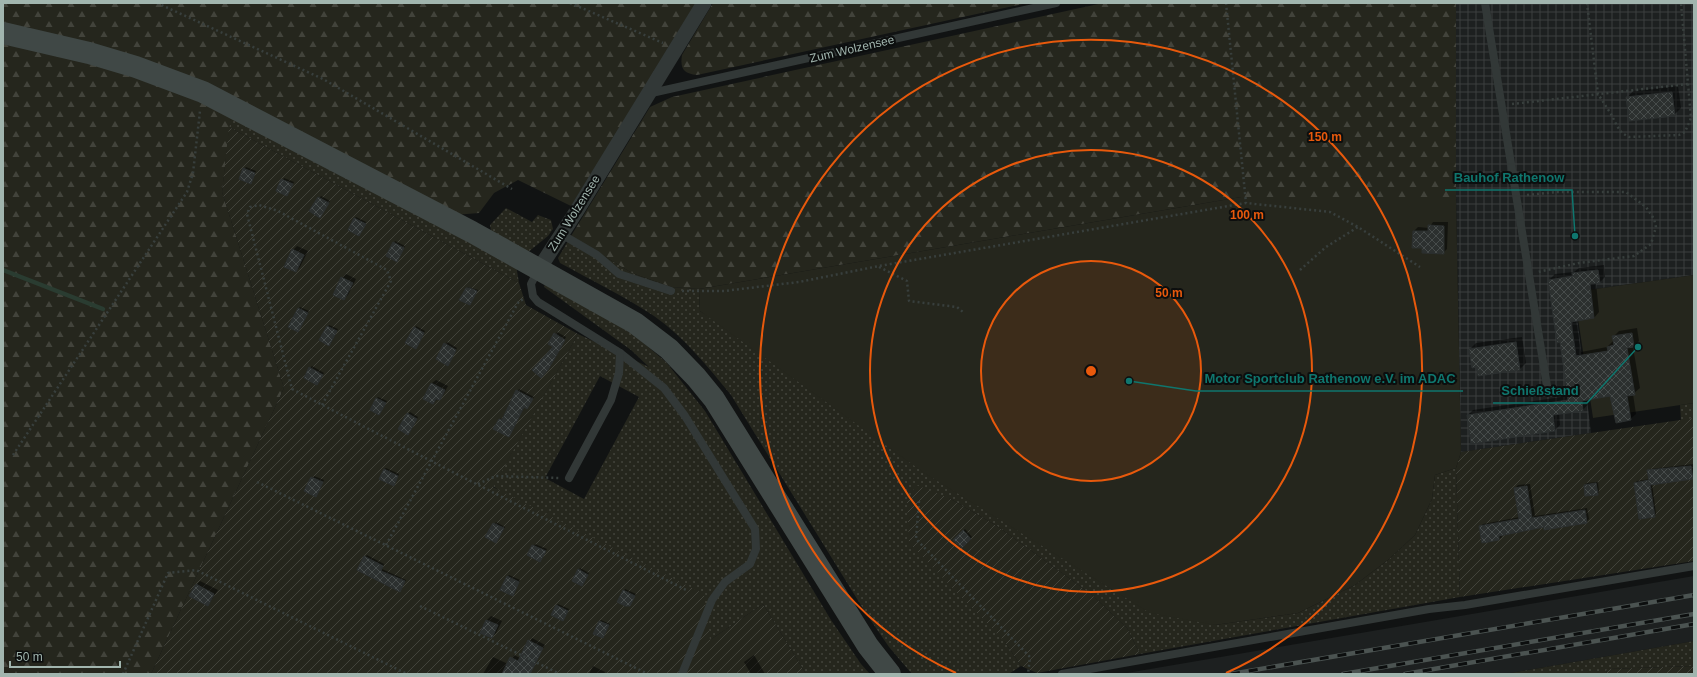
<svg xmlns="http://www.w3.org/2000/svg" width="1697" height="677" viewBox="0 0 1697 677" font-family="Helvetica,sans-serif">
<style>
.built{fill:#1d2020}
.industrial{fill:url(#industrial-grid)}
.grass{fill:url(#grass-dots);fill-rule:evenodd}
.forest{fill:url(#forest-firs)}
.garden{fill:url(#garden-furrows)}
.pitch{fill:#25261d}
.shadow{fill:#0007}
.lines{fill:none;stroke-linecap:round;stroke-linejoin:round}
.stream{stroke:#2a3c31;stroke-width:4.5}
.building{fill:url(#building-cross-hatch);stroke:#2b2f2f}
.path{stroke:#383f3d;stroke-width:2.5;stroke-dasharray:2 3;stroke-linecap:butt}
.service{stroke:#323837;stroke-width:8}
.minor{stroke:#323837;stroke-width:15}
.secondary{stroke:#404846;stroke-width:22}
.rail-casing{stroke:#4b5351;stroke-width:4.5}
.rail{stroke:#0c0e0e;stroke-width:3;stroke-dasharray:9;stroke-linecap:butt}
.ring{fill:none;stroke:#e8590c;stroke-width:2}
.labels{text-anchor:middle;stroke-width:4;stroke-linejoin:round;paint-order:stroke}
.street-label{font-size:12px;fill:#a1b5ae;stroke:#0c0e0e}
.centre{fill:#e8590c;stroke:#0c0e0e;stroke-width:2}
.ring-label{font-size:12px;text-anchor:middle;font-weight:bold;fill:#e8590c;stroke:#0c0e0e;stroke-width:4;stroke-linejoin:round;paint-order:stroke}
.leader{fill:none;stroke:#0f766e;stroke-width:1.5}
.callout-dot{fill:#0f766e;stroke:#0c0e0e;stroke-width:1.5}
.callout-label{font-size:13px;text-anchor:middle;font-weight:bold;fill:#0f766e;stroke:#0c0e0e;stroke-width:4;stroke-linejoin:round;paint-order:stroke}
</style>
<defs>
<pattern id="industrial-grid" width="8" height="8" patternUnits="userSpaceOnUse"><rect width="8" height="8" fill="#1d2020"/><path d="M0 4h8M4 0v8" fill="none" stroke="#3b3e3e"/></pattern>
<pattern id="grass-dots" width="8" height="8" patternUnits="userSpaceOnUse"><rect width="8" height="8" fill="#25261d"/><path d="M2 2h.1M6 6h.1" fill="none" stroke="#42433b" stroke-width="1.8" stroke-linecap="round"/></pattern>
<pattern id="forest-firs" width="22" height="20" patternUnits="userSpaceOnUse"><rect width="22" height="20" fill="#25261d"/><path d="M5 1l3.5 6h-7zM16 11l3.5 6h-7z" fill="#42433b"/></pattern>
<pattern id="garden-furrows" width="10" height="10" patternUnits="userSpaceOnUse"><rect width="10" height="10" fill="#25261d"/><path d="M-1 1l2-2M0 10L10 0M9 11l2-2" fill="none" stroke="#42433b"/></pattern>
<pattern id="building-cross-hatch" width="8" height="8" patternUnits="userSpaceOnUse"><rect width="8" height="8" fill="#2c302f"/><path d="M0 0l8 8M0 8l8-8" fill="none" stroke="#474c4b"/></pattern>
</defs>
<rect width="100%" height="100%" fill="#111313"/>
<path class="built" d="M1694,576V641L1505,674H1121Z"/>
<path class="industrial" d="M1456,3H1694V275L1574,292L1591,433L1461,452L1456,197Z"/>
<g class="grass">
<path d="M231,115L516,265L519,283L229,127Z"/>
<path d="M506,208L532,222L538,215L551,220L553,229L548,236L527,253L492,236L490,225Z"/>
<path d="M571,236L632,273L671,287L699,289L700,311L1215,625L1298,613L1355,585L1388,560L1415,535L1432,499L1435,475L1456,468L1460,597L1140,654L1127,628L1091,594L997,526L949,498L1005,642L1021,666L1010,673L1005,674H912L889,647L867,615L731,395C708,367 684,337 654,316C624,296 591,280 560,263L558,258Z"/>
<path d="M545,283L590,308L634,335L666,362L705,411L831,620L861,664L870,674H806L763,604L710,640L493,486L578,334L649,367L631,350L544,287ZM600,376L639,397L584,499L545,478Z"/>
<path d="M1694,403V418L1681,421L1680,405Z"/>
<path d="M1694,641V666L1607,669L1606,674H1505Z"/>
</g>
<g class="forest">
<path d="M3,3H698L571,206L518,180L494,193L479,213L454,215L291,129L3,25Z"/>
<path d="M713,3H1027L697,75C683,74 680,68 682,55Z"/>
<path d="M1103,3H1456V197H1241L699,289L671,287L632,273L571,236L650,107L672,97Z"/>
<path d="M3,41L150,80L231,115L222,192L284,388L151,674H3Z"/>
</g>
<g class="garden">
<path d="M229,127L519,283L526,305L578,334L493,487L704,594L710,640L763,604L806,674H151L284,388L222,192Z"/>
<path d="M1694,418V561L1460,597L1456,468L1461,452Z"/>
<path d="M916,485L949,498L997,526L1091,594L1127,628L1140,654L1037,673L1021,666L1005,642L909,543L907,501Z"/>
<path d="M1694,666V674H1606L1607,669Z"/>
</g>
<g class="pitch">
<path d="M1241,197H1456L1461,452L1456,468L1435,475L1432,499L1415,535L1388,560L1355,585L1298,613L1215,625L1150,613L923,472L700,311L699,289Z"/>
<path d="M1694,275V403L1593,418L1574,292Z"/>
</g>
<g class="shadow">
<path d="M1678,86L1681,108L1674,115L1627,98L1633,91Z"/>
<path d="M246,167L256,171L250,183L244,169Z"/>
<path d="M284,178L294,182L287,195L277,190Z"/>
<path d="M321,196L330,201L321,215L311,211Z"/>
<path d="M356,217L366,222L359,235L355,218Z"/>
<path d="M1433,222H1448L1447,249L1443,253L1423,247L1414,231L1418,227L1429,228Z"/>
<path d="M395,241L405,246L397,261L394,243Z"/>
<path d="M297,246L308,251L300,267L296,271L293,250Z"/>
<path d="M1604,265L1605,277L1600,282L1596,283L1599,312L1594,318L1576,320L1581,352L1607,347L1613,341V337L1619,331L1637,328L1639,341L1633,347L1640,388L1633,394L1636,414L1630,419L1611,395L1588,399V404L1583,410L1559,413L1560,425L1555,430L1468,415L1473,410L1568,396L1561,341L1549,280L1555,274L1574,272L1579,268Z"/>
<path d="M346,274L356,279L348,295L344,299L342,278Z"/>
<path d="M468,287L478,290L471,302L467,289Z"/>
<path d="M300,307L309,311L298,331L299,308Z"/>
<path d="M329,325L338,329L331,343L320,339Z"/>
<path d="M416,326L425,331L417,346L415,328Z"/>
<path d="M557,332L566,337L550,367L541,377L554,346L555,334Z"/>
<path d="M1522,337L1526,363L1520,369L1478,366L1470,349L1476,343Z"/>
<path d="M447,342L457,348L449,363L445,344Z"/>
<path d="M312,366L324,373L318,382L310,368Z"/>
<path d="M436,380L448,386L443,395L433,403L424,398L432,383Z"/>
<path d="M519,389L534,397L529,406L527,408L525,406L510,434L495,429L500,419L502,418H503Z"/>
<path d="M378,397L387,401L379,414L377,398Z"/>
<path d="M410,412L418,417L410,432L408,414Z"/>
<path d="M1694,464V477L1652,483L1656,514L1655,516L1635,483L1637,481L1650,479L1648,471L1650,469Z"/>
<path d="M386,468L399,474L395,483L384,469Z"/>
<path d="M314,476L324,480L317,494L306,491Z"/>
<path d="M1598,482L1599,492L1597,494L1585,485L1586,483Z"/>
<path d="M1530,484L1535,516L1587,508L1589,519L1586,522L1545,526L1501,535L1502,537L1499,539L1480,527L1483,524L1520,517L1515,488L1518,485Z"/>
<path d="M496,522L505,527L497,540L487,536Z"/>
<path d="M965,529L972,537L962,547L954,540Z"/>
<path d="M535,544L547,549L540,560L528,555Z"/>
<path d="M367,555L384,564L382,569L406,580L400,591L365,557Z"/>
<path d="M580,568L589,573L582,585L579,570Z"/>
<path d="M509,575L520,580L514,593L508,576Z"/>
<path d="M200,581L218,590L208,605L196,585Z"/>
<path d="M625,589L636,594L631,603L624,591Z"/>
<path d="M558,604L569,609L564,618L557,605Z"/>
<path d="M491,616L502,621L496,633L492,637L481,632L487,620Z"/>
<path d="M601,620L610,624L603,637L600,621Z"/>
<path d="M532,638L545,645L540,654L525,674H483L493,657L508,664L514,655L520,658Z"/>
<path d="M754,655L765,674H751L744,662Z"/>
<path d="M593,666L605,672L604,674H589Z"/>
</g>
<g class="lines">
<path class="stream" d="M3,270L103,309"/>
</g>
<g class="building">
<path d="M1672,92L1675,116L1629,121L1626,97Z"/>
<path d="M243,168L255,173L251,184L239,179Z"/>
<path d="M281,179L293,184L287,196L276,191Z"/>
<path d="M318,197L329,203L320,218L309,211Z"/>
<path d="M354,218L366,224L359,236L348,230Z"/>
<path d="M1428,225L1444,226V254L1422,253V248H1412L1413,231H1428Z"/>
<path d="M393,242L404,248L397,262L386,256Z"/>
<path d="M292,249L304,255L296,272L284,267Z"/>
<path d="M1598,270L1600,283L1590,284L1594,318L1571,322L1576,356L1608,351L1607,347L1614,345L1612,336L1632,333L1634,347L1627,348L1635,395L1627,396L1631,420L1616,423L1610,396L1582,401L1583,411L1553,415L1555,431L1471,444L1467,415L1568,400L1560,342L1557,343L1548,280L1573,276L1572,273Z"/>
<path d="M341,277L353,283L344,300L333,295Z"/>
<path d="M466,288H470L477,291L470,305L459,300Z"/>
<path d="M298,308L308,313L298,332L288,327Z"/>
<path d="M327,326L337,331L329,346L319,340Z"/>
<path d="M414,327L424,333L416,349L405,343Z"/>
<path d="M554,333L565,340L548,370L541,378L532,370L553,347L548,344Z"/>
<path d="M1516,342L1520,370L1478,376L1477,367L1472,368L1469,349Z"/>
<path d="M444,343L456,350L448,366L436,359Z"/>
<path d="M309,367L323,375L317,385L304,378Z"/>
<path d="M431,383L445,390L440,400L436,399L433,404L423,399Z"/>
<path d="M516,390L533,399L527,409L524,407L509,437L493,429L499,419L502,420Z"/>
<path d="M376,398L386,403L379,415L370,410Z"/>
<path d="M407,413L417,419L408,435L398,429Z"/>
<path d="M1691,466L1693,479L1650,485L1655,517L1639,519L1634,483L1649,480L1647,470Z"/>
<path d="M384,469L398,476L394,486L379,479Z"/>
<path d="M311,477L323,482L316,497L304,491Z"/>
<path d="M1596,483L1598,495L1585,496L1584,485Z"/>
<path d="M1527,486L1532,518L1585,510L1587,523L1544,530V527L1499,536V540L1482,543L1479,526L1519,519L1514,488Z"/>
<path d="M493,523L504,528L496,543L485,537Z"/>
<path d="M963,530L971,539L962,548L953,540Z"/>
<path d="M532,545L546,551L540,562L527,555Z"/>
<path d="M364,556L383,566L381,571L405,581L400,592L357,570Z"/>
<path d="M578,569L588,575L582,586L572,581Z"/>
<path d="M507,576L519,582L513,596L500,590Z"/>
<path d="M196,584L214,594L208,606L189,596Z"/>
<path d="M623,590L635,596L630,606H625L617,602Z"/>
<path d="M556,605L568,611L563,621L551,615Z"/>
<path d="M486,620L498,625L492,638L480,633Z"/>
<path d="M599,621L609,625L603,638L593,634Z"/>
<path d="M528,640L543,648L530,674H502L510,657L518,661Z"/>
</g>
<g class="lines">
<g class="path">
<path d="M157,3L323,79L512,189"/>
<path d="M570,3L663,43"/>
<path d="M1226,3L1246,203"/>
<path d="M1587,3L1598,94L1611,114L1617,126L1622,133L1629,137L1679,135L1685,132L1691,118L1681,3"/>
<path d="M1512,104L1688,84"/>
<path d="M1527,195L1556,192H1626L1646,207L1654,219L1656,227L1651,244L1634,256L1579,263L1538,272"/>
<path d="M879,267L907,281L909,301L957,307L963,312"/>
<path d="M1300,270L1326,247L1358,227"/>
<path d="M682,291H724L799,282L879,266L1246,203L1330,212L1358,227L1420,267"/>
<path d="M322,405L391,281L387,270L278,211L259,205L250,207L247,214L292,389C423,458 556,524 688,591"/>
<path d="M13,455L187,192L193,173L200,111"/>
<path d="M257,482L648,674"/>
<path d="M478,484L496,476L559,478"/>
<path d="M919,501L916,539L1030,657L1028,674"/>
<path d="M386,545L519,301L524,299"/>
<path d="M420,606L560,674"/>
<path d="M123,674L168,573L196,570L407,674"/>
</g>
<g class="service">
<path d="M1485,3L1547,386"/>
<path d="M647,94L1056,3"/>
<path d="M561,234L597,255L619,274L671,291"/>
<path d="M538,270L531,284L533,296L538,302L551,310L620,353L664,388L685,416L755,529L756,549L750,564L725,582L712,600L682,674"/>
<path d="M569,478L611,400L619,373L620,353"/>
<path d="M1062,674L1429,609L1465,605L1694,566"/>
</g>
<path class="minor" d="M539,269L576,212L704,3"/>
<path class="secondary" d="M3,33L89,53L136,67L203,92L472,232L635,323L669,349L696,377L714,399L868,646L890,674"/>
<defs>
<g id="rail">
<path d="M1231,674L1694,595"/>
<path d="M1343,674L1694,614"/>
<path d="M1405,674L1694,624"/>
</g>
</defs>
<use href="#rail" class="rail-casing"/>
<use href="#rail" class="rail"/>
</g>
<circle cx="1091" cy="371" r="110" fill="#e8590c" fill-opacity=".12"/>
<g class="ring">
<circle cx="1091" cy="371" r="110"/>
<circle cx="1091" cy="371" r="221"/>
<path d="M956 673A331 331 0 1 1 1226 673"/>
</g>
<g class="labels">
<g class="street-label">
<text transform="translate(852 49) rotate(-13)" y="4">Zum Wolzensee</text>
<text transform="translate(574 213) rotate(-58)" y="4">Zum Wolzensee</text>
</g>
</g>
<circle cx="1091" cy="371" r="6" class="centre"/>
<g class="ring-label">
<text x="1325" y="141">150 m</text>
<text x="1247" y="219">100 m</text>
<text x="1169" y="297">50 m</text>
</g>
<path class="leader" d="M1575 236L1572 190H1445M1129 381L1196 391H1463M1638 347L1587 403H1493"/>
<g class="callout-dot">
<circle cx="1575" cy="236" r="4"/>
<circle cx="1129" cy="381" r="4"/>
<circle cx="1638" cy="347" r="4"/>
</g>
<g class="callout-label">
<text x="1509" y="182">Bauhof Rathenow</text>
<text x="1330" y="383">Motor Sportclub Rathenow e.V. im ADAC</text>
<text x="1540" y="395">Schießstand</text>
</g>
<rect width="1697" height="677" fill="none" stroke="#a1b5ae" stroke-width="8"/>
<path d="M10 661v6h110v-6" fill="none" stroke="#a1b5ae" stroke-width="2"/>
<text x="16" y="661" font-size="12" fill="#a1b5ae" stroke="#0c0e0e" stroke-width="3" paint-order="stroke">50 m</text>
</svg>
